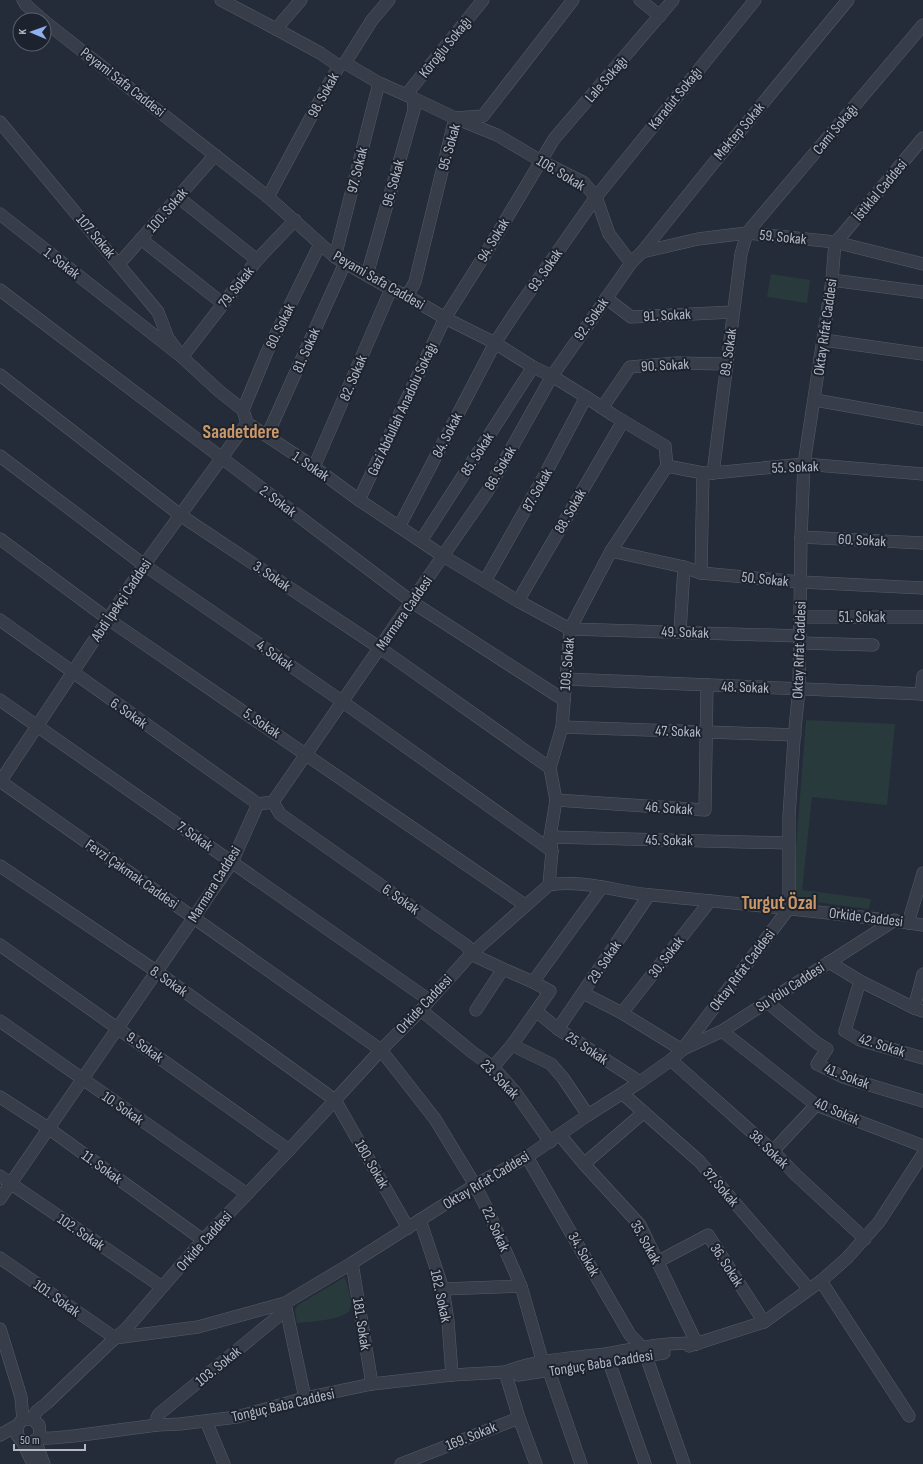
<svg xmlns="http://www.w3.org/2000/svg" width="923" height="1464" viewBox="0 0 923 1464" font-family="'Sofia Sans Condensed',sans-serif">
<style>
.green{fill:#293a3c}
.lines{fill:none;stroke-linecap:round;stroke-linejoin:round}
.minor-casing{stroke:#565c67;stroke-width:13}
.minor{stroke:#383e49;stroke-width:12}
.labels{text-anchor:middle;stroke-width:4;stroke-linejoin:round;paint-order:stroke}
.street-label{font-size:15px;fill:#b3b9c5;stroke:#1d232e}
.district-label{font-size:19px;font-weight:bold;fill:#ca9869;stroke:#1d232e}
</style>
<rect width="100%" height="100%" fill="#242c39"/>
<g class="green">
<path d="M771,274L810,280L807,303L767,297Z"/>
<path d="M806,720L895,724L887,805L812,797L802,890L871,899L869,909L792,899Z"/>
<path d="M345,1277C347,1286 353,1300 350,1309C347,1320 307,1322 297,1323L295,1310L298,1305Z"/>
</g>
<g class="lines">
<defs>
<g id="minor">
<path d="M23,0L26,5L43,20"/>
<path d="M221,0L276,29L301,0"/>
<path d="M640,0L660,16"/>
<path d="M44,21L268,197L335,257L391,289L407,296L445,318L495,343L533,367L552,376L586,397L613,415L665,446L667,466"/>
<path d="M276,29L320,53L339,66"/>
<path d="M345,63L379,83L413,98L414,110L367,275"/>
<path d="M406,95L483,0"/>
<path d="M413,98L455,118L497,135L541,161L583,182L596,197L609,234L631,263"/>
<path d="M0,122L158,312L168,338L182,357L257,260L295,220"/>
<path d="M178,197L257,260"/>
<path d="M268,197L327,87L339,66L345,63L372,20L389,0"/>
<path d="M0,214L182,357L219,391L243,410L247,423L314,467L359,500L443,556L518,601L570,629L800,636"/>
<path d="M141,239L222,303"/>
<path d="M835,242L843,234L923,138"/>
<path d="M642,252L698,239L747,233L835,242L923,264"/>
<path d="M335,257L379,83"/>
<path d="M119,264L215,155"/>
<path d="M832,280L923,292"/>
<path d="M0,290L412,602L564,700"/>
<path d="M407,296L415,282L455,118L483,116L573,0"/>
<path d="M606,298L631,317L733,312"/>
<path d="M824,340L923,354"/>
<path d="M0,375L180,515L380,648L550,768"/>
<path d="M815,400L923,419"/>
<path d="M602,408L630,367L677,363L726,364"/>
<path d="M243,410L267,352L320,244"/>
<path d="M267,436L345,263"/>
<path d="M0,456L144,565L343,702L552,851"/>
<path d="M667,466L703,473H713L804,464L923,474"/>
<path d="M314,467L391,289"/>
<path d="M713,473L741,254L747,233L923,25"/>
<path d="M359,500L445,318L486,253L554,139L673,0"/>
<path d="M399,527L495,343L518,308L596,197L755,0"/>
<path d="M801,537L923,543"/>
<path d="M0,539L108,619L525,905"/>
<path d="M421,541L533,367"/>
<path d="M611,551L684,567L701,573L801,582L923,588"/>
<path d="M701,573L703,473"/>
<path d="M485,581L542,480L586,397"/>
<path d="M518,601L623,421"/>
<path d="M800,617H923"/>
<path d="M0,620L258,804"/>
<path d="M680,632L684,567"/>
<path d="M800,643L873,645"/>
<path d="M566,679L923,694"/>
<path d="M921,694L923,676"/>
<path d="M0,700L429,1000"/>
<path d="M562,727L795,735"/>
<path d="M0,781L381,1050L435,1119L475,1185L489,1213L521,1286L543,1363"/>
<path d="M0,782L144,565L247,423"/>
<path d="M556,800L705,810L707,685"/>
<path d="M273,802L280,814L467,946L471,954L503,969L533,982L550,991L512,1045L493,1067"/>
<path d="M550,837L788,843"/>
<path d="M0,866L156,971L335,1100L408,1228"/>
<path d="M549,885L552,851L550,837L556,800L550,768L562,727L570,629L611,551L667,466"/>
<path d="M908,923L923,873"/>
<path d="M0,945L289,1150"/>
<path d="M829,962L860,981L914,1008L923,1011"/>
<path d="M860,981L845,1031L860,1040L923,1058"/>
<path d="M533,982L602,887"/>
<path d="M583,993L622,1013L682,1050"/>
<path d="M767,1002L817,1043L827,1049L817,1064L843,1077L923,1101"/>
<path d="M914,1008L923,974"/>
<path d="M421,1010L472,1052L493,1067L515,1092L550,1142"/>
<path d="M476,1010L503,969"/>
<path d="M536,1011L558,1029L640,1082"/>
<path d="M622,1013L710,901"/>
<path d="M0,1021L247,1194"/>
<path d="M558,1029L649,895"/>
<path d="M722,1031L816,1105L923,1146"/>
<path d="M512,1045L551,1064L563,1078L588,1115"/>
<path d="M683,1049L722,1031L895,920"/>
<path d="M671,1060L773,1151L796,1175L865,1239"/>
<path d="M623,1094L699,1161L809,1289"/>
<path d="M0,1097L48,1128L203,1240"/>
<path d="M560,1135L584,1164L640,1225L697,1344"/>
<path d="M773,1151L816,1105"/>
<path d="M527,1157L630,1335L643,1348"/>
<path d="M584,1164L644,1112"/>
<path d="M0,1176L162,1287"/>
<path d="M0,1199L232,862L258,804L273,802L487,492L552,376L631,263L642,252L712,165L848,0"/>
<path d="M420,1220L443,1289L448,1321L452,1375"/>
<path d="M0,1258L115,1338L198,1327L285,1303L352,1263L475,1185L527,1157L588,1115L640,1082L671,1060L682,1050L789,908V816L794,739L799,689L801,537L804,464L832,280L835,242"/>
<path d="M657,1262L708,1235L764,1322"/>
<path d="M352,1263L372,1384"/>
<path d="M821,1281L909,1416"/>
<path d="M443,1289L521,1286"/>
<path d="M285,1304L305,1398"/>
<path d="M0,1329L21,1397L23,1420"/>
<path d="M689,1346L764,1322L821,1281L847,1258L879,1222L923,1154"/>
<path d="M646,1356L684,1464"/>
<path d="M609,1362L645,1464"/>
<path d="M549,1371L581,1464"/>
<path d="M505,1372L519,1418L536,1464"/>
<path d="M518,1375L664,1353"/>
<path d="M32,1419L37,1411L47,1403L115,1338L126,1329L203,1240L289,1150L381,1050L421,1010L471,954L549,885C581,879 619,892 651,895C742,904 833,912 923,925"/>
<path d="M206,1421L224,1464"/>
<path d="M157,1425V1418L159,1414L286,1310"/>
<path d="M0,1435L18,1425L21,1421L25,1419H32L39,1425L40,1435C36,1442 30,1444 22,1441L17,1435L18,1425"/>
<path d="M38,1438C50,1439 62,1437 74,1436L157,1425L180,1424L237,1417L305,1398L372,1384L452,1375L505,1372C534,1360 573,1358 605,1354C634,1349 668,1341 697,1344"/>
<path d="M35,1440L44,1464"/>
<path d="M22,1441L33,1464"/>
<path d="M401,1464L519,1418"/>
</g>
</defs>
<use href="#minor" class="minor-casing"/>
<use href="#minor" class="minor"/>
</g>
<g class="labels">
<g class="street-label">
<text transform="translate(445 47) rotate(-51)" y="5">Köroğlu Sokağı</text>
<text transform="translate(606 79) rotate(-49)" y="5">Lale Sokağı</text>
<text transform="translate(123 82) rotate(38)" y="5">Peyami Safa Caddesi</text>
<text transform="translate(323 95) rotate(-61)" y="5">98. Sokak</text>
<text transform="translate(675 98) rotate(-51)" y="5">Karadut Sokağı</text>
<text transform="translate(835 129) rotate(-50)" y="5">Cami Sokağı</text>
<text transform="translate(739 131) rotate(-50)" y="5">Mektep Sokak</text>
<text transform="translate(449 147) rotate(-74)" y="5">95. Sokak</text>
<text transform="translate(357 170) rotate(-76)" y="5">97. Sokak</text>
<text transform="translate(561 173) rotate(31)" y="5">106. Sokak</text>
<text transform="translate(393 183) rotate(-74)" y="5">96. Sokak</text>
<text transform="translate(880 190) rotate(-50)" y="5">İstiklal Caddesi</text>
<text transform="translate(167 210) rotate(-49)" y="5">100. Sokak</text>
<text transform="translate(96 236) rotate(50)" y="5">107. Sokak</text>
<text transform="translate(783 237) rotate(6)" y="5">59. Sokak</text>
<text transform="translate(493 240) rotate(-59)" y="5">94. Sokak</text>
<text transform="translate(62 263) rotate(38)" y="5">1. Sokak</text>
<text transform="translate(545 270) rotate(-55)" y="5">93. Sokak</text>
<text transform="translate(379 280) rotate(30)" y="5">Peyami Safa Caddesi</text>
<text transform="translate(236 287) rotate(-52)" y="5">79. Sokak</text>
<text transform="translate(667 315) rotate(-3)" y="5">91. Sokak</text>
<text transform="translate(591 319) rotate(-55)" y="5">92. Sokak</text>
<text transform="translate(280 326) rotate(-64)" y="5">80. Sokak</text>
<text transform="translate(825 327) rotate(-82)" y="5">Oktay Rıfat Caddesi</text>
<text transform="translate(306 350) rotate(-66)" y="5">81. Sokak</text>
<text transform="translate(728 352) rotate(-82)" y="5">89. Sokak</text>
<text transform="translate(665 365) rotate(-3)" y="5">90. Sokak</text>
<text transform="translate(353 378) rotate(-67)" y="5">82. Sokak</text>
<text transform="translate(402 409) rotate(-65)" y="5">Gazi Abdullah Anadolu Sokağı</text>
<text transform="translate(447 435) rotate(-63)" y="5">84. Sokak</text>
<text transform="translate(477 454) rotate(-57)" y="5">85. Sokak</text>
<text transform="translate(311 466) rotate(34)" y="5">1. Sokak</text>
<text transform="translate(795 467) rotate(-2)" y="5">55. Sokak</text>
<text transform="translate(500 468) rotate(-60)" y="5">86. Sokak</text>
<text transform="translate(537 490) rotate(-61)" y="5">87. Sokak</text>
<text transform="translate(278 501) rotate(37)" y="5">2. Sokak</text>
<text transform="translate(570 511) rotate(-60)" y="5">88. Sokak</text>
<text transform="translate(862 540) rotate(3)" y="5">60. Sokak</text>
<text transform="translate(272 576) rotate(34)" y="5">3. Sokak</text>
<text transform="translate(765 579) rotate(6)" y="5">50. Sokak</text>
<text transform="translate(121 600) rotate(-56)" y="5">Abdi İpekçi Caddesi</text>
<text transform="translate(404 613) rotate(-55)" y="5">Marmara Caddesi</text>
<text x="862" y="622">51. Sokak</text>
<text transform="translate(685 632) rotate(2)" y="5">49. Sokak</text>
<text transform="translate(799 650) rotate(-88)" y="5">Oktay Rıfat Caddesi</text>
<text transform="translate(275 655) rotate(35)" y="5">4. Sokak</text>
<text transform="translate(567 664) rotate(-85)" y="5">109. Sokak</text>
<text transform="translate(745 687) rotate(2)" y="5">48. Sokak</text>
<text transform="translate(129 713) rotate(35)" y="5">6. Sokak</text>
<text transform="translate(262 723) rotate(34)" y="5">5. Sokak</text>
<text transform="translate(678 731) rotate(2)" y="5">47. Sokak</text>
<text transform="translate(669 808) rotate(4)" y="5">46. Sokak</text>
<text transform="translate(195 836) rotate(35)" y="5">7. Sokak</text>
<text transform="translate(669 840) rotate(1)" y="5">45. Sokak</text>
<text transform="translate(132 874) rotate(35)" y="5">Fevzi Çakmak Caddesi</text>
<text transform="translate(214 884) rotate(-58)" y="5">Marmara Caddesi</text>
<text transform="translate(401 899) rotate(35)" y="5">6. Sokak</text>
<text transform="translate(866 917) rotate(7)" y="5">Orkide Caddesi</text>
<text transform="translate(666 957) rotate(-52)" y="5">30. Sokak</text>
<text transform="translate(604 962) rotate(-56)" y="5">29. Sokak</text>
<text transform="translate(742 970) rotate(-53)" y="5">Oktay Rıfat Caddesi</text>
<text transform="translate(169 981) rotate(35)" y="5">8. Sokak</text>
<text transform="translate(790 987) rotate(-33)" y="5">Su Yolu Caddesi</text>
<text transform="translate(424 1004) rotate(-47)" y="5">Orkide Caddesi</text>
<text transform="translate(882 1045) rotate(18)" y="5">42. Sokak</text>
<text transform="translate(145 1047) rotate(36)" y="5">9. Sokak</text>
<text transform="translate(587 1048) rotate(33)" y="5">25. Sokak</text>
<text transform="translate(847 1076) rotate(21)" y="5">41. Sokak</text>
<text transform="translate(500 1079) rotate(46)" y="5">23. Sokak</text>
<text transform="translate(123 1108) rotate(35)" y="5">10. Sokak</text>
<text transform="translate(837 1111) rotate(24)" y="5">40. Sokak</text>
<text transform="translate(769 1149) rotate(44)" y="5">38. Sokak</text>
<text transform="translate(372 1164) rotate(60)" y="5">180. Sokak</text>
<text transform="translate(102 1167) rotate(36)" y="5">11. Sokak</text>
<text transform="translate(486 1180) rotate(-31)" y="5">Oktay Rıfat Caddesi</text>
<text transform="translate(721 1187) rotate(49)" y="5">37. Sokak</text>
<text transform="translate(496 1229) rotate(66)" y="5">22. Sokak</text>
<text transform="translate(81 1232) rotate(34)" y="5">102. Sokak</text>
<text transform="translate(204 1241) rotate(-48)" y="5">Orkide Caddesi</text>
<text transform="translate(646 1242) rotate(61)" y="5">35. Sokak</text>
<text transform="translate(584 1254) rotate(60)" y="5">34. Sokak</text>
<text transform="translate(727 1265) rotate(57)" y="5">36. Sokak</text>
<text transform="translate(441 1296) rotate(78)" y="5">182. Sokak</text>
<text transform="translate(57 1298) rotate(35)" y="5">101. Sokak</text>
<text transform="translate(362 1324) rotate(81)" y="5">181. Sokak</text>
<text transform="translate(601 1363) rotate(-9)" y="5">Tonguç Baba Caddesi</text>
<text transform="translate(218 1366) rotate(-39)" y="5">103. Sokak</text>
<text transform="translate(283 1405) rotate(-13)" y="5">Tonguç Baba Caddesi</text>
<text transform="translate(471 1436) rotate(-22)" y="5">169. Sokak</text>
</g>
<g class="district-label">
<text x="241" y="438">Saadetdere</text>
<text x="779" y="909">Turgut Özal</text>
</g>
</g>
<g transform="translate(32 32) rotate(272)"><circle r="19" fill="#1d232e" stroke="#595f6a"/>
<path d="M0-3L7 15L0 10L-7 15Z" fill="#8fafee"/>
<text y="-6" font-size="11" font-weight="bold" text-anchor="middle" fill="#b3b9c5">K</text>
</g>
<path d="M14 1444v6h71v-6" fill="none" stroke="#b3b9c5" stroke-width="2"/>
<text x="20" y="1444" font-size="12" fill="#b3b9c5" stroke="#1d232e" stroke-width="3" paint-order="stroke">50 m</text>
</svg>
